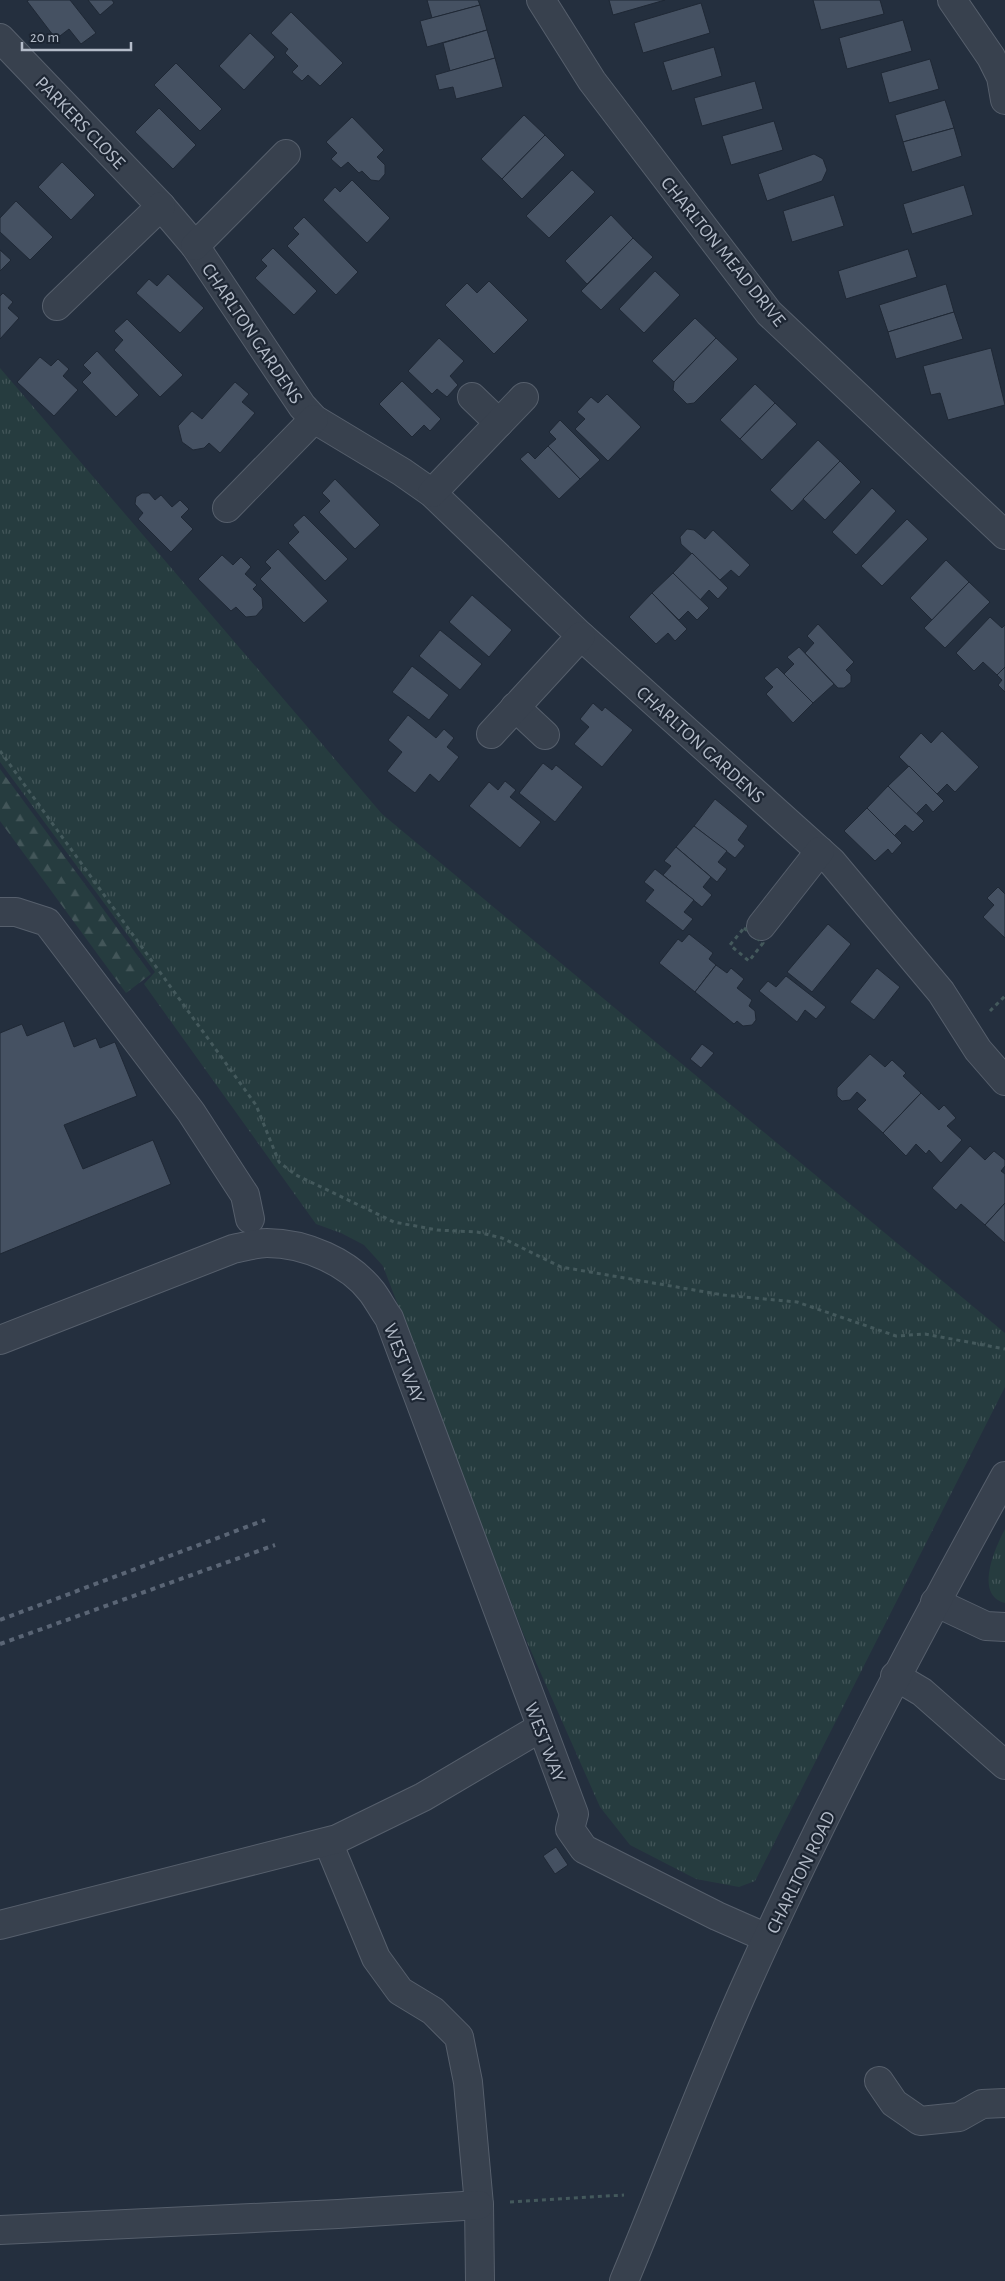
<svg xmlns="http://www.w3.org/2000/svg" width="1005" height="2281" viewBox="0 0 1005 2281" font-family="'Alegreya Sans',sans-serif">
<style>
.grass{fill:url(#grass-tufts)}
.forest{fill:url(#forest-firs)}
.building{fill:#455162;stroke:#1f2835}
.lines{fill:none;stroke-linecap:round;stroke-linejoin:round}
.minor-casing{stroke:#565f6c;stroke-width:30}
.path{stroke:#44595c;stroke-width:3;stroke-dasharray:4 4;stroke-linecap:butt}
.minor{stroke:#38414e;stroke-width:28}
.rail{stroke:#5a6575;stroke-width:4;stroke-dasharray:5 5;stroke-linecap:butt}
.labels{text-anchor:middle;stroke-width:4.5;stroke-linejoin:round;paint-order:stroke}
.street-label{font-size:19px;fill:#b4bcc9;stroke:#1d2633}
</style>
<defs>
<pattern id="grass-tufts" width="24" height="20" patternUnits="userSpaceOnUse" patternTransform="scale(1.25)"><rect width="24" height="20" fill="#263c3f"/><path d="M3 7l-1-3M5 7V3M7 7l1-3M15 17l-1-3M17 17v-4M19 17l1-3" fill="none" stroke="#435659"/></pattern>
<pattern id="forest-firs" width="22" height="20" patternUnits="userSpaceOnUse" patternTransform="scale(1.25)"><rect width="22" height="20" fill="#263c3f"/><path d="M5 1l3.5 6h-7zM16 11l3.5 6h-7z" fill="#435659"/></pattern>
</defs>
<rect width="100%" height="100%" fill="#242f3e"/>
<g class="grass">
<path d="M0,368L382,814L1005,1333V1387L755,1881L739,1887L696,1879L630,1845L600,1807L523,1633L383,1266L364,1245L341,1233L316,1224L144,984L155,972L0,762Z"/>
<path d="M1005,1529V1603C973,1595 996,1546 1005,1529Z"/>
</g>
<path class="forest" d="M0,769L151,974L126,993L0,821Z"/>
<g class="building">
<path d="M29,0H70L96,33L81,44L69,29L56,39L27,1Z"/>
<path d="M88,0H112L114,3L100,15Z"/>
<path d="M427,0H478L480,5L432,18Z"/>
<path d="M609,0H665L613,15Z"/>
<path d="M813,0H880L884,14L821,30Z"/>
<path d="M701,3L710,33L643,53L634,23Z"/>
<path d="M480,5L487,30L427,47L420,21Z"/>
<path d="M291,12L343,63L320,86L308,75L302,81L292,72L298,66L285,53L288,49L271,33Z"/>
<path d="M903,20L912,51L847,69L839,38Z"/>
<path d="M487,30L495,58L450,71L443,43Z"/>
<path d="M250,33L275,57L244,90L219,66Z"/>
<path d="M714,47L722,76L672,91L663,62Z"/>
<path d="M495,58L503,87L456,99L453,87L439,90L435,75Z"/>
<path d="M930,59L939,89L889,103L881,73Z"/>
<path d="M176,63L222,109L200,131L154,85Z"/>
<path d="M755,81L763,109L702,126L694,98Z"/>
<path d="M945,100L954,128L903,142L895,115Z"/>
<path d="M159,108L196,145L173,169L135,132Z"/>
<path d="M524,115L545,135L502,179L481,159Z"/>
<path d="M352,117L384,150L377,157L385,165V174L379,181L371,180L362,171L359,173L348,162L341,168L331,159L337,153L326,142Z"/>
<path d="M774,121L783,150L731,165L722,136Z"/>
<path d="M954,128L962,156L912,172L903,142Z"/>
<path d="M545,135L565,155L522,199L502,179Z"/>
<path d="M814,154L823,159L827,170L822,181L767,201L758,174Z"/>
<path d="M62,162L95,195L71,220L38,187Z"/>
<path d="M572,170L595,192L549,238L526,216Z"/>
<path d="M352,180L390,218L367,243L323,200L335,187L340,192Z"/>
<path d="M964,185L973,215L912,234L903,204Z"/>
<path d="M834,195L844,226L792,242L783,211Z"/>
<path d="M16,201L53,237L30,260L0,232V218Z"/>
<path d="M611,215L633,238L587,284L565,261Z"/>
<path d="M304,217L358,272L336,295L287,246L299,234L293,228Z"/>
<path d="M633,238L653,257L601,310L581,291Z"/>
<path d="M273,248L317,291L294,315L255,278L267,266L261,260Z"/>
<path d="M908,249L917,277L846,299L838,271Z"/>
<path d="M0,250L11,260L0,271Z"/>
<path d="M655,271L680,295L644,333L619,309Z"/>
<path d="M168,274L204,308L180,333L136,293L149,279L157,286Z"/>
<path d="M489,281L528,320L494,354L445,305L467,283L477,293Z"/>
<path d="M946,284L954,312L888,332L879,305Z"/>
<path d="M3,293L13,302L8,308L19,318L0,339V296Z"/>
<path d="M954,312L963,339L896,359L888,332Z"/>
<path d="M695,318L716,338L674,382L652,361Z"/>
<path d="M127,319L183,375L160,397L114,350L123,340L114,331Z"/>
<path d="M439,338L464,361L450,376L458,385L447,397L437,389L432,394L408,371Z"/>
<path d="M716,338L738,359L694,403L687,404L673,390L674,382Z"/>
<path d="M991,348L1005,405L948,420L940,393L931,395L923,366Z"/>
<path d="M97,351L139,395L116,417L82,382L91,373L83,365Z"/>
<path d="M40,357L51,366L58,359L69,369L63,376L78,390L54,416L17,382Z"/>
<path d="M402,381L441,419L430,431L424,425L412,437L379,404Z"/>
<path d="M235,382L249,394L242,402L255,413L220,453L209,443L204,448L193,450L182,442L178,426L192,411L202,419Z"/>
<path d="M755,384L775,403L740,439L720,420Z"/>
<path d="M607,394L641,427L608,461L575,429L585,419L577,412L591,397L598,403Z"/>
<path d="M775,403L797,424L762,460L740,439Z"/>
<path d="M560,420L600,460L580,479L548,446L556,439L549,432Z"/>
<path d="M818,440L840,461L792,511L770,490Z"/>
<path d="M548,446L580,479L559,499L520,459L528,452L535,459Z"/>
<path d="M840,461L861,482L825,520L803,499Z"/>
<path d="M335,479L380,525L355,549L319,512L330,501L322,493Z"/>
<path d="M872,488L896,511L856,555L832,532Z"/>
<path d="M142,493H149L155,500L161,495L172,507L180,500L189,509L181,517L193,529L171,552L138,519L143,513L135,504L136,497Z"/>
<path d="M304,515L348,559L325,581L288,543L299,532L293,525Z"/>
<path d="M907,519L928,539L882,586L861,566Z"/>
<path d="M687,529L694,530L705,539L713,530L750,565L739,577L731,570L720,580L681,544L680,537Z"/>
<path d="M278,549L328,601L304,623L260,579L271,568L265,562Z"/>
<path d="M692,553L728,588L718,599L709,590L700,600L673,573Z"/>
<path d="M222,555L233,565L241,557L251,567L245,574L257,585L253,589L262,598L263,608L256,616L246,617L236,607L231,611L198,579Z"/>
<path d="M946,560L969,582L932,620L910,598Z"/>
<path d="M673,573L709,608L697,620L688,611L679,620L652,593Z"/>
<path d="M969,582L990,602L945,648L924,628Z"/>
<path d="M652,593L687,629L675,641L668,633L656,644L629,617Z"/>
<path d="M472,595L512,630L489,657L449,622Z"/>
<path d="M990,617L1002,628L1005,625V667L997,675L983,662L974,671L956,653Z"/>
<path d="M818,624L854,662L846,670L851,675V682L844,688H838L805,653L814,643L807,636Z"/>
<path d="M440,630L482,664L460,690L419,656Z"/>
<path d="M799,647L834,684L813,703L784,674L794,664L787,657Z"/>
<path d="M412,666L449,695L429,720L392,692Z"/>
<path d="M777,667L813,703L793,723L766,694L773,687L764,678Z"/>
<path d="M1005,667V692L998,685L1002,680L997,675Z"/>
<path d="M593,703L602,711L605,707L633,730L602,767L574,744L589,727L580,719Z"/>
<path d="M408,715L436,738L444,729L454,738L447,747L459,757L439,782L430,774L415,793L387,771L402,752L388,740Z"/>
<path d="M942,731L979,767L955,792L947,784L937,794L899,757L921,733L931,743Z"/>
<path d="M543,763L552,770L556,765L583,787L555,822L519,793Z"/>
<path d="M909,766L944,801L933,812L926,804L916,814L888,786Z"/>
<path d="M505,781L516,790L510,797L541,822L520,848L469,806L489,782L498,790Z"/>
<path d="M888,786L924,821L913,832L905,825L894,836L867,808Z"/>
<path d="M715,799L748,826L738,840L745,846L735,858L694,826Z"/>
<path d="M867,808L902,843L892,854L888,849L875,861L844,831Z"/>
<path d="M694,826L727,851L718,862L727,869L717,882L676,847Z"/>
<path d="M676,847L711,877L703,887L712,895L702,907L663,875L671,866L664,861Z"/>
<path d="M655,869L694,900L684,912L693,919L683,931L645,901L654,890L644,882Z"/>
<path d="M998,887L1005,894V938L983,917L994,905L987,898Z"/>
<path d="M828,924L851,944L812,992L787,972Z"/>
<path d="M689,934L713,953L709,959L716,965L695,992L659,963L678,939L682,942Z"/>
<path d="M716,965L727,973L731,968L744,979L737,988L752,1000L749,1006L755,1011L756,1020L752,1025L743,1026L737,1021L734,1024L695,992Z"/>
<path d="M877,968L900,987L874,1020L850,1002Z"/>
<path d="M786,976L826,1007L816,1019L805,1010L797,1022L759,991L768,981L776,987Z"/>
<path d="M64,1021L74,1047L96,1038L100,1048L115,1042L137,1096L64,1125L83,1169L153,1140L171,1184L0,1254V1033L22,1024L27,1036Z"/>
<path d="M702,1044L714,1053L701,1068L690,1059Z"/>
<path d="M870,1054L885,1067L892,1060L906,1073L903,1076L921,1093L883,1133L857,1109L866,1100L857,1092L850,1100L842,1101L837,1096V1088Z"/>
<path d="M921,1093L939,1110L944,1105L956,1118L947,1126L962,1140L941,1163L929,1150L926,1154L916,1144L906,1156L883,1133Z"/>
<path d="M970,1146L985,1160L994,1151L1005,1160V1166L1001,1171L1005,1174V1203L985,1225L961,1204L956,1210L932,1188Z"/>
<path d="M1005,1203V1243L985,1225Z"/>
<path d="M556,1847L568,1865L555,1874L543,1856Z"/>
</g>
<g class="lines">
<defs>
<g id="minor">
<path d="M541,0L592,81L769,313L1005,535"/>
<path d="M952,0L991,57L1001,77L1005,100"/>
<path d="M0,38L161,206L195,246L302,406L314,419L402,472L432,493L581,636L832,862L941,992L978,1050L1005,1081"/>
<path d="M195,246L286,154"/>
<path d="M57,306L161,206"/>
<path d="M472,397L499,423"/>
<path d="M432,493L524,397"/>
<path d="M227,508L314,419"/>
<path d="M515,707L545,735"/>
<path d="M491,734L581,636"/>
<path d="M0,912H16L47,922L191,1112L245,1195L250,1219"/>
<path d="M761,926L820,851"/>
<path d="M0,1340L233,1249C244,1247 257,1243 267,1243C305,1243 349,1262 372,1292C378,1300 383,1310 389,1318L574,1814L570,1829L584,1849L717,1916L767,1938"/>
<path d="M935,1602L986,1626L1005,1627"/>
<path d="M895,1676L922,1692L1005,1765"/>
<path d="M328,1842L376,1958L400,1991L433,2011L459,2037L468,2082L479,2205L480,2281"/>
<path d="M0,1925L337,1839L423,1797L540,1728"/>
<path d="M879,2081L894,2103L920,2121L959,2117L982,2104L1005,2103"/>
<path d="M0,2230L338,2214L479,2205"/>
<path d="M624,2281C665,2183 702,2083 745,1987C823,1812 913,1643 1005,1476"/>
</g>
</defs>
<use href="#minor" class="minor-casing"/>
<g class="path">
<path d="M0,751L256,1105L279,1162L296,1175L394,1222L437,1230L477,1232L502,1238L561,1267L723,1295L797,1302L896,1336L925,1334L1005,1349"/>
<path d="M744,928L763,943L749,961L730,945Z"/>
<path d="M990,1011L1005,996"/>
<path d="M510,2202L624,2195"/>
</g>
<use href="#minor" class="minor"/>
<g class="rail">
<path d="M0,1620L265,1520"/>
<path d="M0,1644L275,1545"/>
</g>
</g>
<g class="labels">
<g class="street-label">
<text transform="translate(81 122) rotate(46)" y="7">PARKERS CLOSE</text>
<text transform="translate(724 251) rotate(51)" y="7">CHARLTON MEAD DRIVE</text>
<text transform="translate(253 333) rotate(56)" y="7">CHARLTON GARDENS</text>
<text transform="translate(701 744) rotate(42)" y="7">CHARLTON GARDENS</text>
<text transform="translate(405 1363) rotate(69)" y="7">WEST WAY</text>
<text transform="translate(546 1742) rotate(69)" y="7">WEST WAY</text>
<text transform="translate(800 1872) rotate(-64)" y="7">CHARLTON ROAD</text>
</g>
</g>
<path d="M22 42v8h109v-8" fill="none" stroke="#b4bcc9" stroke-width="2.5"/>
<text x="30" y="42" font-size="15" fill="#b4bcc9" stroke="#1d2633" stroke-width="4" paint-order="stroke">20 m</text>
</svg>
